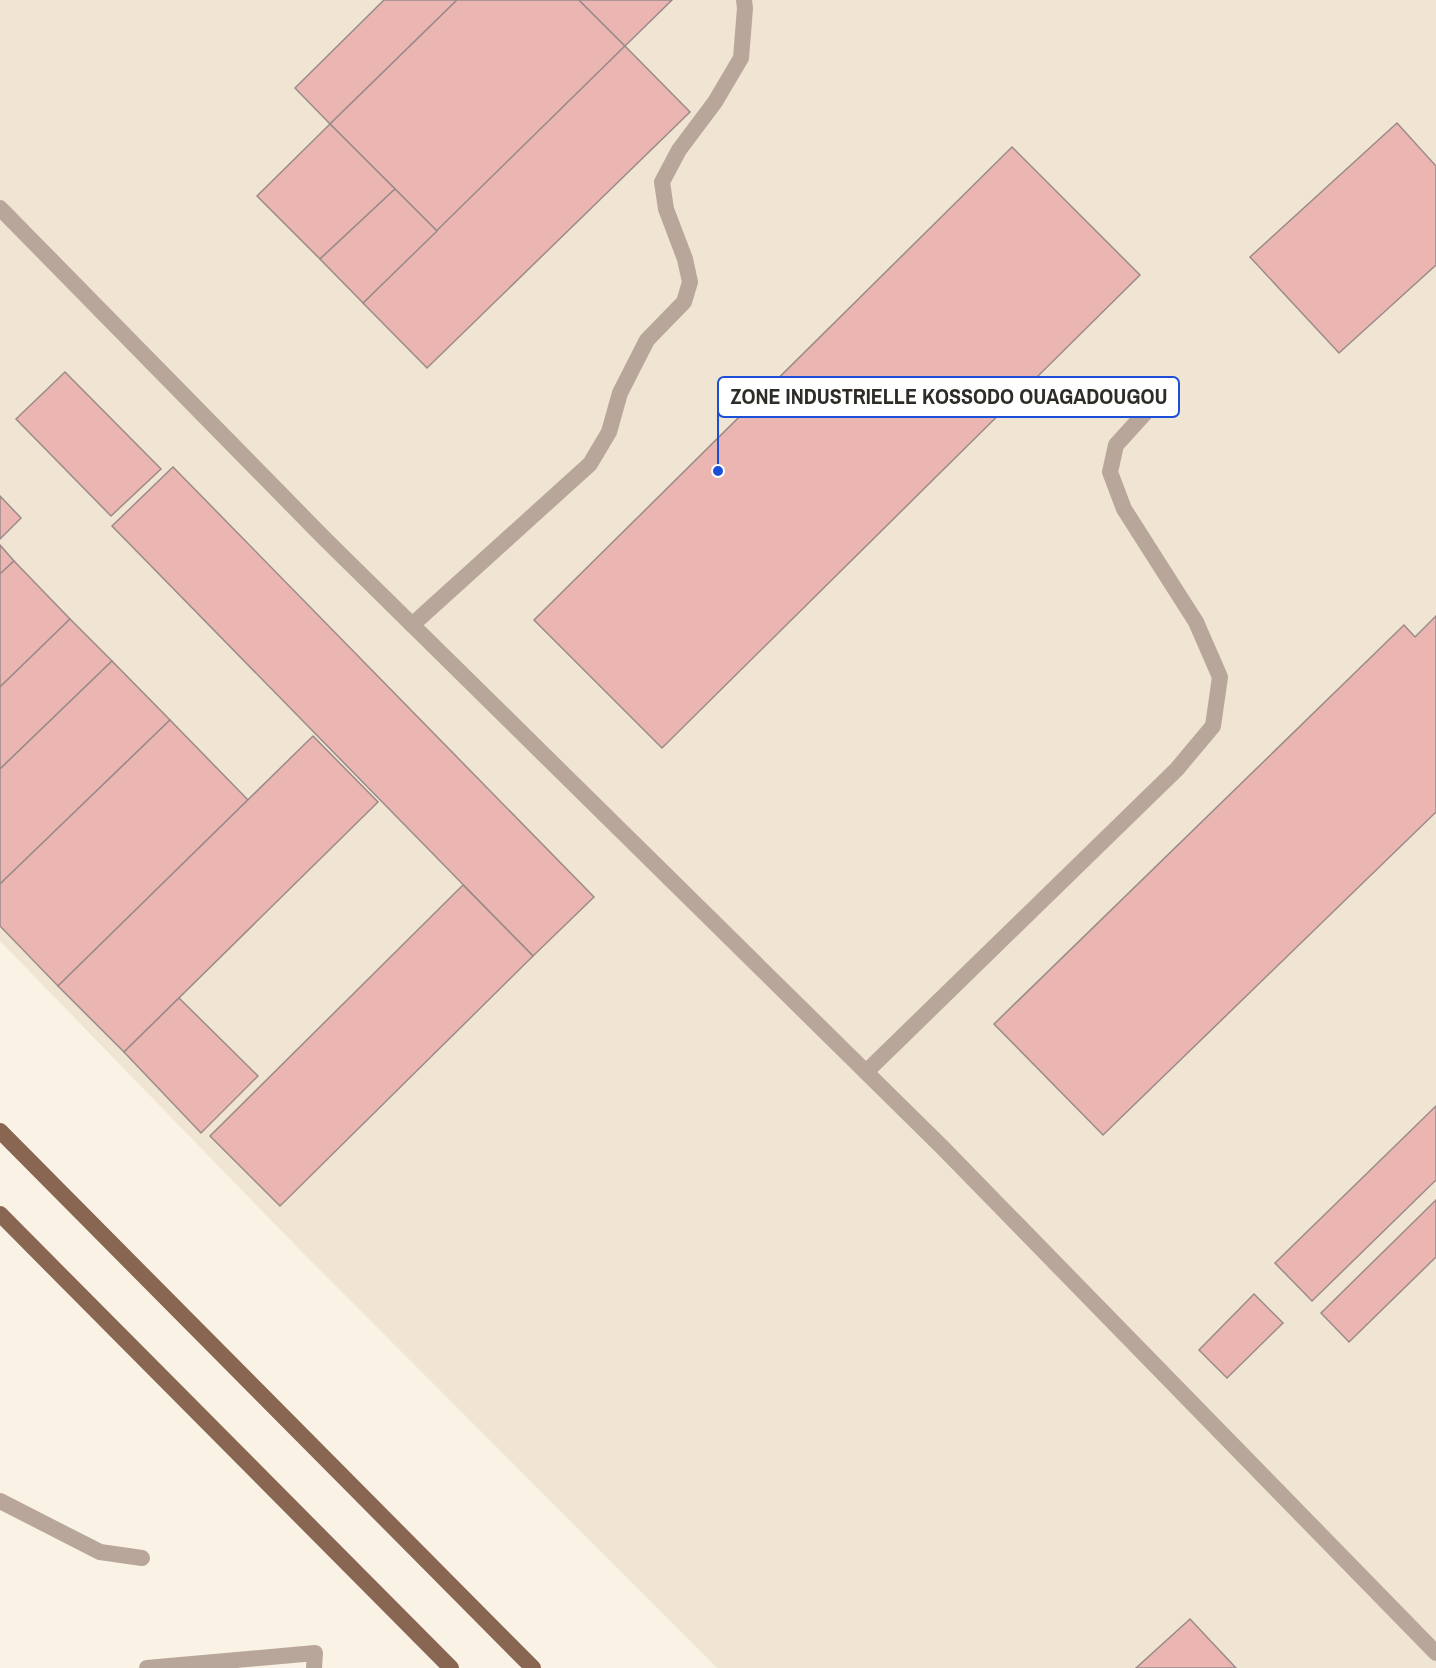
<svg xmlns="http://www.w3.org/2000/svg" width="1436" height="1668" viewBox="0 0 1436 1668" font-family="'Archivo Narrow',sans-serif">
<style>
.built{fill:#f0e5d2}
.building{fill:#ebb6b1;stroke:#9a8b8a;stroke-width:1.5}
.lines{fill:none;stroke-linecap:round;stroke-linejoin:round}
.service{stroke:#b9a69a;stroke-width:16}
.minor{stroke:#b9a69a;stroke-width:16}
.primary{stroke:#886651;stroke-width:16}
.leader{fill:none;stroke:#1d4ed8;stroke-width:2}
.callout-dot{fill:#1d4ed8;stroke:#fff;stroke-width:2}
.callout{fill:#fff;stroke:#1d4ed8;stroke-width:2}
.callout-label{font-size:22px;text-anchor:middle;font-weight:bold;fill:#2f2c28}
</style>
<rect width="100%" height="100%" fill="#f9f2e5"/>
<path class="built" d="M0,0H1436V1668H717L298,1248L0,941Z"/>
<g class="building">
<path d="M384,0H457L330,124L295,88Z"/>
<path d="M457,0H579L625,46L437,231L330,124Z"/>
<path d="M579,0H672L625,46Z"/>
<path d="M625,46L690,112L427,368L363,303Z"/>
<path d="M1397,123L1436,166V265L1339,353L1250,257Z"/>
<path d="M330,124L395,189L320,259L257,196Z"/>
<path d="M1012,147L1140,275L662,748L534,620Z"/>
<path d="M395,189L437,231L363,303L320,259Z"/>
<path d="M65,372L161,469L111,516L16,419Z"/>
<path d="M173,467L594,897L533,956L112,526Z"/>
<path d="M0,496L21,518L0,539Z"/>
<path d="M0,545L14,561L0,574Z"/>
<path d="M14,561L70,619L0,687V574Z"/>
<path d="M1436,616V812L1103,1135L994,1024L1404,625L1415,637Z"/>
<path d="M70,619L112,661L0,769V687Z"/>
<path d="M112,661L170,720L0,884V769Z"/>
<path d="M170,720L248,800L58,986L0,926V884Z"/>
<path d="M313,736L378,802L124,1052L58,986Z"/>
<path d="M463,885L533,956L280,1206L210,1136Z"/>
<path d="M179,998L258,1076L201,1133L124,1052Z"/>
<path d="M1436,1106V1180L1312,1301L1275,1263Z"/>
<path d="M1436,1200V1257L1349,1342L1321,1313Z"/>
<path d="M1254,1294L1283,1323L1227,1378L1199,1350Z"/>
<path d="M1190,1619L1236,1668H1136Z"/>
</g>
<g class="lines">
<g class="service">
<path d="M412,625L590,464L609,432L620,393L647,340L684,302L690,282L685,259L666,209L662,182L679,150L715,102L741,58L745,8L744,0"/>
<path d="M866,1072L1177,769L1213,726L1220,677L1196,622L1124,509L1110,472L1116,445L1165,391"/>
</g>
<g class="minor">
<path d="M0,208L324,538L942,1147L1436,1653"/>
<path d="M0,1501L100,1552L142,1558"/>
<path d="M147,1668L315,1653L314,1668"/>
</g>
<g class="primary">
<path d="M0,1131L533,1668"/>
<path d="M0,1214L451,1668"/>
</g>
</g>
<path class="leader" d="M718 471L718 397"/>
<circle class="callout-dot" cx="718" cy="471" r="6"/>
<rect class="callout" x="718" y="377" width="461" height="40" rx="6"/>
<g class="callout-label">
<text x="949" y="404">ZONE INDUSTRIELLE KOSSODO OUAGADOUGOU</text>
</g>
</svg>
